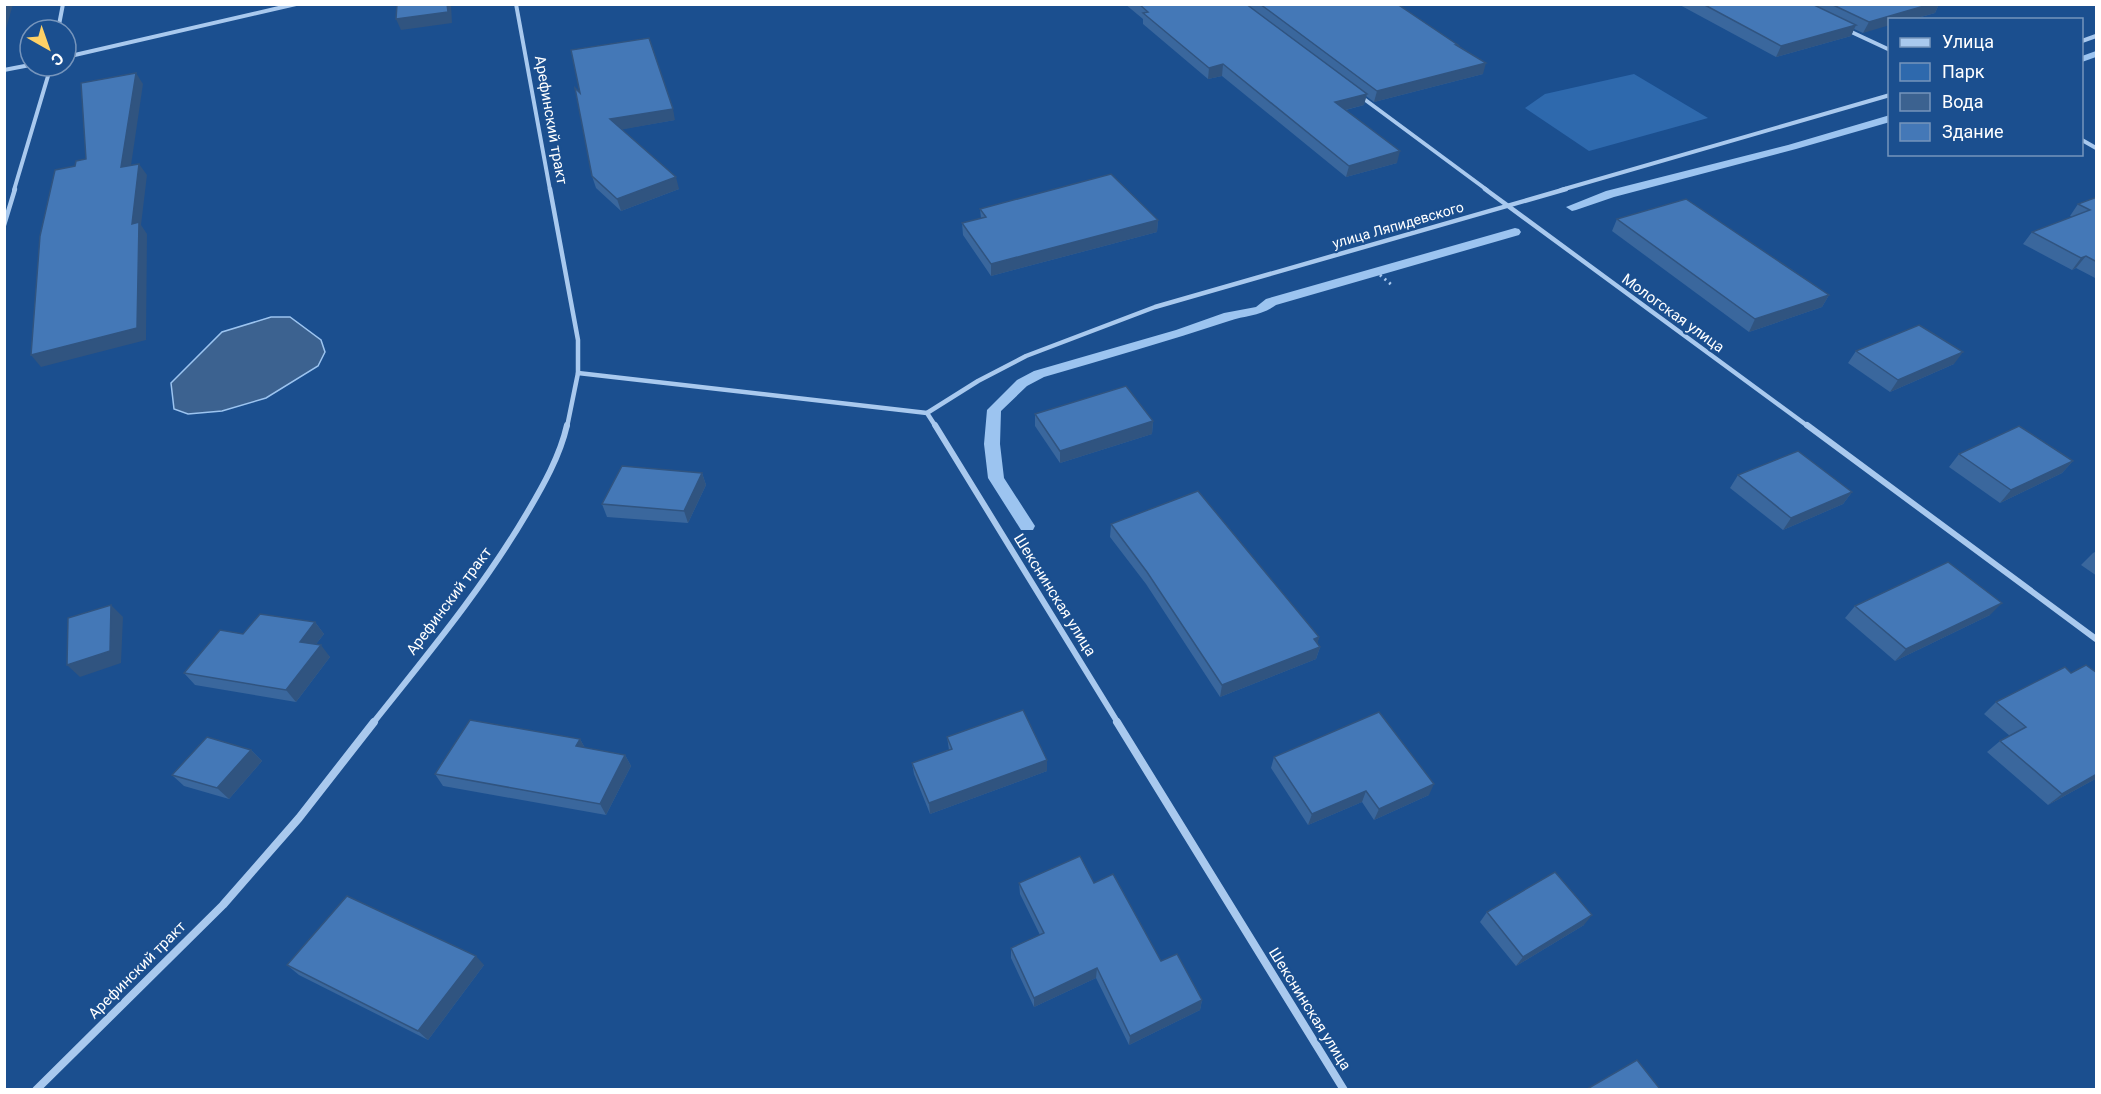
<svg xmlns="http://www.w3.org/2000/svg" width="2101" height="1094" viewBox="0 0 2101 1094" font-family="Roboto,sans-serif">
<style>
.green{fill:#2e69ad}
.water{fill:#3c6290;stroke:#9cc4f0;stroke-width:1.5}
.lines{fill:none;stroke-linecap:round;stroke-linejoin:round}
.stream{fill:#9cc4f0;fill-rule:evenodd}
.path{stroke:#a9c9ee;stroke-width:3;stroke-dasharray:2 4;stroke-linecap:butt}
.minor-far3{stroke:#a9c9ee;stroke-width:4}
.minor-far2{stroke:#a9c9ee;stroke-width:4.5}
.minor-far1{stroke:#a9c9ee;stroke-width:6}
.minor{stroke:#a9c9ee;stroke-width:8}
.wall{fill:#3a679d}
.shaded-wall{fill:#305480}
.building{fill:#4478b7;stroke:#305480;stroke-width:1.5}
.labels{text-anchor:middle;stroke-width:4.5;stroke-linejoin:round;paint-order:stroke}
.far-street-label{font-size:14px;fill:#fff;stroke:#1b4f8f}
.street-label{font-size:15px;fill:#fff;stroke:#1b4f8f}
</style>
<rect width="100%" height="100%" fill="#1b4f8f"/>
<path class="green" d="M1634,74L1708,118L1589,151L1525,108L1545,94Z"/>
<path class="water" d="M271,317H290L321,340L325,352L318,366L266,398L222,411L188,414L174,409L171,383L222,332Z"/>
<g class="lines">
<g class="stream">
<path d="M2096,51V57L2082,62V56Z"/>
<path d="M1890,115V122L1796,149L1614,197L1576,210L1572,211L1566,207L1606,191L1788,145Z"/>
<path d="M1515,228L1519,229L1521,232L1519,235L1276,305C1261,316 1246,315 1229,321C1168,341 1106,359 1044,377L1027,386L1001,411L1000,444L1004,478L1035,526L1033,530H1021L988,478L984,444L987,410L1017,380L1034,371L1176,330L1224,313L1256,307L1266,299Z"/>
</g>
<path class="path" d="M1380,275L1393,286"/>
<g class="minor-far3">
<path d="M516,4L550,190"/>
<path d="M1845,29L1890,50"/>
<path d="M58,30L63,4"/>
<path d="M2082,41L2096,36"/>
<path d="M66,57L296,4"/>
<path d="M4,70L30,65"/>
<path d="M1360,96L1487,190"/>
<path d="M2082,140L2096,148"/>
<path d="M14,190L51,66"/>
<path d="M1561,190L1890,95"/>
</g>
<g class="minor-far2">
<path d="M550,189L578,340V373L567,427"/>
<path d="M1485,189L1809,427"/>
<path d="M4,225L15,189"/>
<path d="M578,373L927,413L936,427"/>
<path d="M927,413L978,381L1026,356L1155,307L1566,189"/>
</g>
<g class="minor-far1">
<path d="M935,425L1118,723"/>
<path d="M1807,425L2096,639"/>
<path d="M373,723C427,655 483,588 527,513C543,486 560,456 567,425"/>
</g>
<g class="minor">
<path d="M1117,722L1344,1090"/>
<path d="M36,1090L223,905L299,818L374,722"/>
</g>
</g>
<g class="wall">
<path d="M1125,4H1397L1457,46L1483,74L1374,102L1366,96L1364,105L1346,110L1397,163L1346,177L1222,76L1208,79L1143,24V19Z"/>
<path d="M1678,4H1939L1935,13L1910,20H1890L1863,33L1854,29L1851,36L1776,57Z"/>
<path d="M580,93L675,120L622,129L679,189L621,211L596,188L592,176Z"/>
<path d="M2097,197V279L2076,268L2072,270L2023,244L2032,232L2072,217L2070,216L2078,204Z"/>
<path d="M980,209L1158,220L1157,232L991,276L963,235L962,223L981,218Z"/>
<path d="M1617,219L1829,295L1822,307L1749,332L1612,231Z"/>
<path d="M1856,351L1954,364L1890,392L1848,363Z"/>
<path d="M1035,414L1153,421L1152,434L1060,463L1035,426Z"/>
<path d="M1959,454L2073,461L2062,473L2000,503L1949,467Z"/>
<path d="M702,473L706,485L688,523L607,517L602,504Z"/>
<path d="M1738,475L1852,492L1843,504L1783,530L1730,488Z"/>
<path d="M1111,524L1319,637L1317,644L1320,647L1316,659L1220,697L1146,584L1110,537Z"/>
<path d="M2097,551V576L2081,565L2093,553Z"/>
<path d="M1855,606L1990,615L1895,661L1845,618Z"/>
<path d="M315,622L324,634L316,644L330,657L296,702L195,685L184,673L243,634Z"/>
<path d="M2071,673L2097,778L2048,805L1987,752L2000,741L2010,736L1984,714L1996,702Z"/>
<path d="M947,737L1047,771L930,814L914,774L912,763L949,750Z"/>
<path d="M580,739L585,748L625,755L631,766L606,815L443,786L435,774Z"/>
<path d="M251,750L262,761L229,799L184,786L172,775Z"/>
<path d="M1274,757L1429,795L1374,820L1362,802L1308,825L1271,768Z"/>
<path d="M1019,883H1094L1161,961L1202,1000L1200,1010L1129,1045L1096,978L1034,1007L1011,958V948L1040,935L1020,894Z"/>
<path d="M1487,912L1584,925L1516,966L1480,922Z"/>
<path d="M287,965H484L428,1040L299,975Z"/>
</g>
<g class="shaded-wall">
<path d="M4,4H13L6,29L4,30Z"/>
<path d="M447,4H451L452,23L401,30L396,19Z"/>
<path d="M1931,4H1939L1935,13L1910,20H1890V25L1863,33L1869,22Z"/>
<path d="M1856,25L1851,36L1776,57L1781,46Z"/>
<path d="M1486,63L1483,74L1374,102L1377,91Z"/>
<path d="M1223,64L1222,76L1208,79L1209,68Z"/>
<path d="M136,73L143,84L129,179L121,167Z"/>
<path d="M1367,94L1364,105L1333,113L1335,102Z"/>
<path d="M673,109L675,120L614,131L610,119Z"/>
<path d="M1400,151L1397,163L1346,177L1349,166Z"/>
<path d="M139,164L147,175L141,225L147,234L146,340L41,367L31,355L132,224Z"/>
<path d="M676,177L679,189L621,211L617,199Z"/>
<path d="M1158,220L1157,232L991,276V264Z"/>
<path d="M2086,256L2076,268L2072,270L2081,258Z"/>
<path d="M1829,295L1822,307L1749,332L1755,319Z"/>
<path d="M1963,352L1954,364L1890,392L1898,380Z"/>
<path d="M1153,421L1152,434L1060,463V451Z"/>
<path d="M2073,461L2062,473L2000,503L2011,490Z"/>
<path d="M702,473L706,485L688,523L684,511Z"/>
<path d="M1852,492L1843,504L1783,530L1791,518Z"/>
<path d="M2002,603L1990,615L1895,661L1906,649Z"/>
<path d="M111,605L123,617L121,663L80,677L67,665Z"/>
<path d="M315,622L324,634L309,653L300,642Z"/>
<path d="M1319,637L1316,649L1320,647L1316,659L1220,697L1222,685Z"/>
<path d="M321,645L330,657L296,702L286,690Z"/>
<path d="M580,739L586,750L576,746Z"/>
<path d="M251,750L262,761L229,799L217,788Z"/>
<path d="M625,755L631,766L606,815L600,804Z"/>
<path d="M1047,760V771L930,814L929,803Z"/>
<path d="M2097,774V778L2048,805L2062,794Z"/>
<path d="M1434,784L1429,795L1374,820L1379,809Z"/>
<path d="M1366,791L1362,802L1308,825L1312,814Z"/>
<path d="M1592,915L1584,925L1516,966L1523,957Z"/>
<path d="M476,956L484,965L428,1040L418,1031Z"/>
<path d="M1097,968L1096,978L1034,1007V998Z"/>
<path d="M1202,1000L1200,1010L1129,1045L1130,1036Z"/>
</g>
<g class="building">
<path d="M397,4H447L448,12L396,19Z"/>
<path d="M1139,4H1246L1367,94L1335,102L1400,151L1349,166L1223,64L1209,68L1143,13L1148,12Z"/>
<path d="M1260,4H1397L1458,45H1456L1486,63L1377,91Z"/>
<path d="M1703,4H1812L1856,25L1781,46Z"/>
<path d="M1831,4H1931L1869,22Z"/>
<path d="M649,38L673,109L610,119L676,177L617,199L592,176L575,88L580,93L571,50Z"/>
<path d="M136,73L121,167L139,164L132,224L139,222L137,328L31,355L40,236L55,170L75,166L76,161L86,159L81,83Z"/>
<path d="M1111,174L1158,220L991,264L962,223L986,217L980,209Z"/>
<path d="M2097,197V262L2086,256L2081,258L2032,232L2090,210L2078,204Z"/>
<path d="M1686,199L1829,295L1755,319L1617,219Z"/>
<path d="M1919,325L1963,352L1898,380L1856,351Z"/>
<path d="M1126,386L1153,421L1060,451L1035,414Z"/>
<path d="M2019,426L2073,461L2011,490L1959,454Z"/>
<path d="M1798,451L1852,492L1791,518L1738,475Z"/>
<path d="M622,466L702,473L684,511L602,504Z"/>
<path d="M1198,491L1319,637L1314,639L1320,647L1222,685L1147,572L1111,524Z"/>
<path d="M1948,562L2002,603L1906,649L1855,606Z"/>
<path d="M111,605L110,651L67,665L68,618Z"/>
<path d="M260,614L315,622L300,642L321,645L286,690L184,673L220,630L243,634Z"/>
<path d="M2086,665L2097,673V774L2062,794L2000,741L2026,727L1996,702L2065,667L2071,673Z"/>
<path d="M1023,710L1047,760L929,803L912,763L952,749L947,737Z"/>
<path d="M1379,712L1434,784L1379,809L1366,791L1312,814L1274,757Z"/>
<path d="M470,720L580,739L576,746L625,755L600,804L435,774Z"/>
<path d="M207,737L251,750L217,788L172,775Z"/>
<path d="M1080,856L1094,883L1113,874L1161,961L1177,954L1202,1000L1130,1036L1097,968L1034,998L1011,948L1044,933L1019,883Z"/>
<path d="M1555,872L1592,915L1523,957L1487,912Z"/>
<path d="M347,896L476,956L418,1031L287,965Z"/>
<path d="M1637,1060L1660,1089H1587Z"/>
</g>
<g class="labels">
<g class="far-street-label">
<text transform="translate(1398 225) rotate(-16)" y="5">улица Ляпидевского</text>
</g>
<g class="street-label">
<text transform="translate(551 120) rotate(80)" y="5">Арефинский тракт</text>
<text transform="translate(1673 313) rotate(36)" y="5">Мологская улица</text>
<text transform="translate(1055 595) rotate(58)" y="5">Шекснинская улица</text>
<text transform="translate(449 601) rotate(-53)" y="5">Арефинский тракт</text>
<text transform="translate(137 970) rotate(-45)" y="5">Арефинский тракт</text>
<text transform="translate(1310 1009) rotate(58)" y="5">Шекснинская улица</text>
</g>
</g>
<rect width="2101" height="1094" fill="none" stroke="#ffffff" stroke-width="12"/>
<rect x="1888" y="18" width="195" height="138" fill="#1b4f8f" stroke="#7695bc" stroke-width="1.5"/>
<rect x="1900" y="38" width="30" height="9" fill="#a9c9ee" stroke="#7695bc" stroke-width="1.5"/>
<text x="1942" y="48" font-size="18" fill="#ffffff">Улица</text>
<rect x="1900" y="63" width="30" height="18" fill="#2e69ad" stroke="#7695bc" stroke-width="1.5"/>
<text x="1942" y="78" font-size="18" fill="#ffffff">Парк</text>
<rect x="1900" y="93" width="30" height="18" fill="#3c6290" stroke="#7695bc" stroke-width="1.5"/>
<text x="1942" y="108" font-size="18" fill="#ffffff">Вода</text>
<rect x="1900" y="123" width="30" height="18" fill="#4478b7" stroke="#7695bc" stroke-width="1.5"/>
<text x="1942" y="138" font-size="18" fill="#ffffff">Здание</text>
<g transform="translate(48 48) rotate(140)"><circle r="28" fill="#1b4f8f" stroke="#7695bc" stroke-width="1.5"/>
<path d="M0-4.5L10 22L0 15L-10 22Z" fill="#ffd166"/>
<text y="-9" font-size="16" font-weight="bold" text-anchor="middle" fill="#ffffff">С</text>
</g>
</svg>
